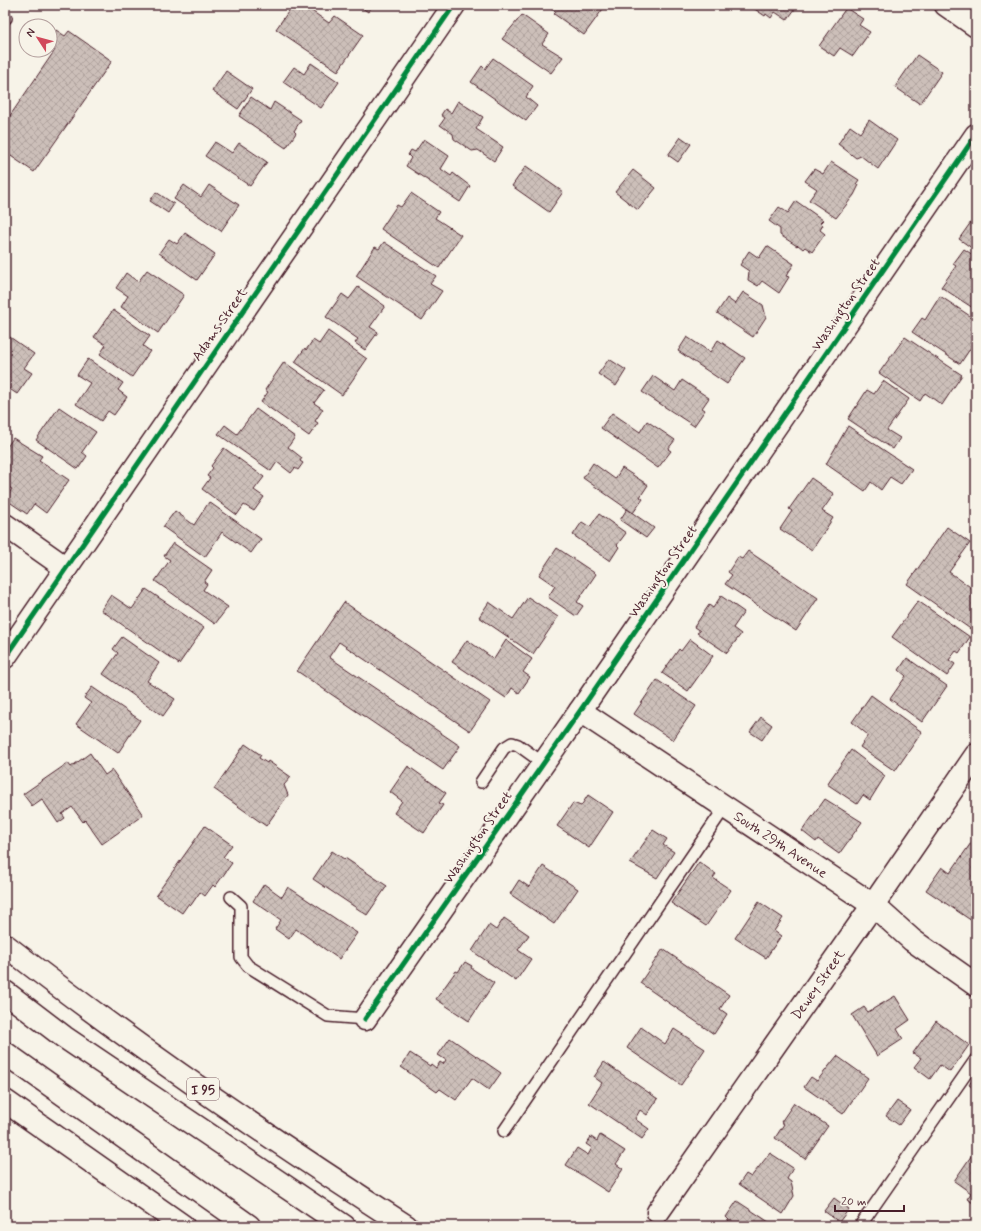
<svg xmlns="http://www.w3.org/2000/svg" width="981" height="1231" viewBox="0 0 981 1231" font-family="Mynerve,sans-serif">
<style>
.building{fill:url(#building-cross-hatch);stroke:#4a1f2b}
.lines{fill:none;stroke-linecap:round;stroke-linejoin:round}
.service-casing{stroke:#4a1f2b;stroke-width:14}
.minor-casing{stroke:#4a1f2b;stroke-width:25}
.tertiary-casing{stroke:#4a1f2b;stroke-width:25}
.motorway-casing{stroke:#4a1f2b;stroke-width:25}
.service{stroke:#f7f3e8;stroke-width:11}
.minor{stroke:#f7f3e8;stroke-width:22}
.tertiary{stroke:#f7f3e8;stroke-width:22}
.motorway{stroke:#f7f3e8;stroke-width:22}
.cycleway-casing{stroke:#f7f3e8;stroke-width:8}
.cycleway{stroke:#00873e;stroke-width:5}
.labels{text-anchor:middle;stroke-width:4;stroke-linejoin:round;paint-order:stroke}
.shield{fill:#f7f3e8;stroke:#7e5f64;stroke-width:1}
.shield-label{font-size:13px;font-weight:bold;fill:#4a1f2b}
.street-label{font-size:14px;fill:#4a1f2b;stroke:#f7f3e8}
</style>
<defs>
<pattern id="building-cross-hatch" width="8" height="8" patternUnits="userSpaceOnUse"><rect width="8" height="8" fill="#ccbfb9"/><path d="M0 0l8 8M0 8l8-8" fill="none" stroke="#b1a49f"/></pattern>
</defs>
<rect width="100%" height="100%" fill="#f7f3e8"/>
<filter id="ink" filterUnits="userSpaceOnUse"><feTurbulence type="fractalNoise" baseFrequency=".025" numOctaves="2"/><feDisplacementMap in="SourceGraphic" scale="8" xChannelSelector="R" yChannelSelector="G"/><feConvolveMatrix kernelMatrix="1 2 1 2 8 2 1 2 1" color-interpolation-filters="sRGB"/></filter>
<g filter="url(#ink)">
<g class="building">
<path d="M293,5H303L329,23L335,16L363,35L338,71L276,29Z"/>
<path d="M358,5H373L368,12Z"/>
<path d="M545,5H604L605,6L584,35L554,14L556,12Z"/>
<path d="M750,5H798L787,20L775,12L771,18L766,14L765,16L750,6Z"/>
<path d="M846,8L863,19L859,25L870,32L853,56L840,48L834,56L819,46Z"/>
<path d="M522,15L549,34L542,44L563,57L551,73L502,39Z"/>
<path d="M56,30L65,36L69,31L112,61L34,172L5,152V123L55,50L50,46V38Z"/>
<path d="M917,55L942,72L920,104L895,87Z"/>
<path d="M493,58L533,86L526,97L537,106L526,121L471,82L482,66L485,69Z"/>
<path d="M311,63L339,82L321,108L283,82L294,67L304,74Z"/>
<path d="M226,71L252,89L238,109L212,91Z"/>
<path d="M251,97L270,110L274,102L301,120L294,131L296,133L286,148L239,116Z"/>
<path d="M458,101L483,117L476,129L503,147L494,161L478,150L472,151L454,139L453,134L440,125L445,118L441,115L445,109L451,113Z"/>
<path d="M869,120L897,140L878,169L861,156L856,158L838,144L850,126L860,133Z"/>
<path d="M681,137L691,144L678,162L668,155Z"/>
<path d="M424,139L449,156L441,169L451,176L453,173L470,186L460,202L406,166L411,158L408,155L411,150L415,152Z"/>
<path d="M215,142L232,153L239,143L267,162L250,186L205,156Z"/>
<path d="M831,162L859,180L856,184L859,185L854,195L836,218L809,200L817,189L805,181L814,169L823,174Z"/>
<path d="M526,166L563,192L549,212L512,186Z"/>
<path d="M633,170L656,188L638,210L615,192Z"/>
<path d="M184,185L201,197L209,185L239,205L221,231L174,199Z"/>
<path d="M156,192L174,204L168,213L150,201Z"/>
<path d="M411,193L439,212L435,218L461,235L439,268L381,229L397,205L401,207Z"/>
<path d="M796,201L823,220L820,223L823,225L820,230L825,234L812,252L805,247L803,249L798,245L797,246L780,235V229L769,221L779,207L788,213Z"/>
<path d="M976,215V251L959,239Z"/>
<path d="M185,233L215,254L197,280L159,253L169,239L177,244Z"/>
<path d="M384,242L436,276L430,284L442,291L422,320L356,276L375,247L379,249Z"/>
<path d="M767,246L794,264L786,276L789,277L779,293L762,281L758,286L748,280L749,271L740,265L749,251L759,258Z"/>
<path d="M964,249L976,257V310L941,287L956,266L953,264Z"/>
<path d="M147,270L184,295L158,333L121,307L128,296L116,288L126,273L138,282Z"/>
<path d="M358,287L385,306L370,327L378,332L365,350L355,343L358,339L326,317L342,294L349,299Z"/>
<path d="M743,292L763,305L766,317L753,337L717,313L727,298L735,304Z"/>
<path d="M940,296L976,320L970,331L976,335V340L960,364L912,332L922,318L925,320Z"/>
<path d="M113,310L150,336L143,346L150,351L132,377L100,354L106,345L94,337Z"/>
<path d="M328,331L367,359L342,395L295,362L305,348L306,350L313,340L319,344Z"/>
<path d="M7,335L34,354L24,368L32,373L17,394L5,386V338Z"/>
<path d="M687,337L710,352L718,340L745,358L727,384L678,351Z"/>
<path d="M905,337L962,375L942,405L925,393L920,401L879,373Z"/>
<path d="M88,359L123,383L118,390L127,397L114,415L108,411L101,421L76,404L90,383L77,375Z"/>
<path d="M609,359L626,370L616,386L598,374Z"/>
<path d="M284,362L324,390L314,403L323,409L315,421L318,423L309,436L261,402L268,392L265,390Z"/>
<path d="M653,376L675,391L682,380L709,398L702,408L705,410L694,426L642,392Z"/>
<path d="M883,381L909,399L887,430L900,438L893,449L848,419L867,390L874,394Z"/>
<path d="M59,407L96,432L82,452L87,456L78,469L36,440Z"/>
<path d="M256,409L295,437L288,447L302,458L300,461L303,463L298,470L295,468L291,473L277,462L271,471L218,434L225,425L237,434Z"/>
<path d="M612,413L640,432L647,421L675,440L668,449L671,451L658,468L601,428Z"/>
<path d="M848,426L912,469L901,484L890,477L881,490L871,482L865,491L826,464Z"/>
<path d="M13,438L42,456L39,460L69,480L46,513L34,504L27,514L5,499L12,489L5,485V450Z"/>
<path d="M224,448L264,477L254,490L264,497L254,511L244,505L237,515L202,489L210,478L207,476L213,468L211,466Z"/>
<path d="M593,463L615,479L622,468L648,485L640,497L643,499L633,513L583,478Z"/>
<path d="M811,478L834,494L822,511L833,518L812,550L780,529L792,511L789,509Z"/>
<path d="M209,502L261,539L251,553L222,532L205,557L163,527L175,511L194,525Z"/>
<path d="M627,509L654,528L646,538L620,520Z"/>
<path d="M599,514L626,533L617,545L619,547L610,561L573,535L582,522L590,527Z"/>
<path d="M947,527L970,543L949,572L976,591V633L907,584Z"/>
<path d="M173,543L212,570L204,582L207,584L203,590L228,607L215,624L155,581L170,560L164,556Z"/>
<path d="M557,548L596,574L577,602L583,606L576,616L548,597L555,586L539,575Z"/>
<path d="M748,551L818,598L796,631L725,584L732,575L728,572L738,557L742,559Z"/>
<path d="M146,589L204,628L179,664L101,610L111,595L132,609Z"/>
<path d="M721,596L744,612L733,628L741,634L727,653L697,633L700,631L694,627L709,605L713,608Z"/>
<path d="M528,597L558,617L533,654L479,617L489,602L513,619Z"/>
<path d="M918,601L970,637L959,653L956,651L949,660L955,664L947,676L892,637Z"/>
<path d="M344,602L490,702L470,731L339,642L329,657L460,746L443,770L297,671Z"/>
<path d="M122,637L159,663L147,681L175,699L163,716L103,674L118,653L113,649Z"/>
<path d="M690,639L713,656L688,691L662,673L679,649L681,651Z"/>
<path d="M467,640L494,659L506,640L532,659L523,672L530,677L519,693L512,688L506,698L452,662Z"/>
<path d="M907,658L947,686L922,722L890,699L906,676L899,670Z"/>
<path d="M657,680L696,706L673,740L634,714Z"/>
<path d="M92,687L140,720L118,753L76,724L91,703L84,698Z"/>
<path d="M871,695L922,732L895,771L860,747L868,735L852,722Z"/>
<path d="M761,717L772,725L762,740L750,732Z"/>
<path d="M245,744L261,755L259,758L267,763L268,761L291,777L284,785L288,795L266,826L214,789Z"/>
<path d="M851,750L885,776L870,800L863,795L857,804L827,784Z"/>
<path d="M90,753L105,775L112,770L143,815L102,844L85,820L83,822L72,807L62,814L65,818L58,823L42,799L32,806L23,794L68,763L71,767Z"/>
<path d="M408,766L446,793L439,803L443,805L424,833L394,813L402,801L390,792Z"/>
<path d="M588,795L613,812L589,848L557,826L573,803L581,806Z"/>
<path d="M825,799L862,822L839,854L818,839L816,842L802,831Z"/>
<path d="M205,826L232,845L223,857L232,863L215,887L213,885L205,896L200,892L191,905L189,903L182,913L156,895Z"/>
<path d="M653,830L667,839L663,845L674,852L657,878L630,863Z"/>
<path d="M973,840L976,843L975,923L926,890L942,867L950,873Z"/>
<path d="M332,851L344,859L345,858L387,886L367,915L313,879Z"/>
<path d="M699,862L716,874L713,878L731,890L706,926L671,903Z"/>
<path d="M543,866L578,889L554,924L510,894L519,880L529,887Z"/>
<path d="M264,884L282,897L288,887L357,933L339,959L296,929L289,939L275,929L281,920L253,901Z"/>
<path d="M759,902L783,918L774,931L781,936L766,958L735,938Z"/>
<path d="M504,918L529,935L518,950L531,959L516,981L472,951L489,925L496,930Z"/>
<path d="M663,949L729,995L720,1009L727,1014L714,1034L640,983Z"/>
<path d="M465,962L472,966L471,968L494,983L469,1021L436,999L456,971L458,972Z"/>
<path d="M895,996L910,1020L897,1029L903,1039L877,1056L852,1015L864,1007L868,1012Z"/>
<path d="M936,1021L969,1045L950,1072L940,1065L930,1079L914,1067L921,1058L913,1053Z"/>
<path d="M641,1027L665,1044L674,1029L705,1049L681,1085L627,1048Z"/>
<path d="M450,1038L501,1073L489,1090L472,1078L456,1100L440,1089L437,1092L401,1067L410,1053L430,1066L431,1064L436,1068L440,1062L443,1064L446,1060L438,1055Z"/>
<path d="M837,1056L868,1078L843,1114L804,1087L811,1077L817,1081Z"/>
<path d="M604,1062L658,1099L647,1115L640,1110L635,1119L649,1129L642,1139L589,1103L602,1083L594,1077Z"/>
<path d="M974,1077L976,1078V1090L969,1085Z"/>
<path d="M897,1101L910,1110L899,1125L886,1116Z"/>
<path d="M794,1103L828,1126L805,1159L775,1138L784,1124L781,1122Z"/>
<path d="M600,1135L625,1151L616,1164L623,1169L608,1192L566,1165L577,1148L588,1155L592,1148L586,1144L591,1137L597,1141Z"/>
<path d="M976,1149V1205L967,1199L971,1193L954,1181Z"/>
<path d="M770,1153L793,1168L787,1179L791,1182L794,1196L783,1214L739,1184L746,1174L751,1177Z"/>
<path d="M834,1198L849,1209L839,1222L824,1211Z"/>
<path d="M737,1201L775,1226H725L729,1220L726,1217Z"/>
</g>
<g class="lines">
<defs>
<g id="service">
<path d="M5,17L6,18"/>
<path d="M481,782L504,748L512,743L518,745L543,763"/>
<path d="M231,897L241,906V957L248,966L328,1016L365,1019"/>
<path d="M504,1131L725,807"/>
<path d="M860,1226L976,1059"/>
</g>
<g id="minor">
<path d="M5,525L66,568"/>
<path d="M5,657L454,5"/>
<path id="s1" d="M580,711L873,905L912,940L976,985"/>
<path d="M365,1019L580,711L976,135"/>
<path id="s2" d="M658,1212L873,905L976,755"/>
</g>
<path id="tertiary" d="M946,5L976,26"/>
<g id="motorway">
<path d="M5,945C133,1045 269,1138 406,1226"/>
<path d="M5,992L64,1037L344,1226"/>
<path d="M5,1053L249,1226"/>
<path d="M5,1101L183,1226"/>
</g>
</defs>
<use href="#service" class="service-casing"/>
<use href="#minor" class="minor-casing"/>
<use href="#tertiary" class="tertiary-casing"/>
<use href="#motorway" class="motorway-casing"/>
<use href="#service" class="service"/>
<use href="#minor" class="minor"/>
<use href="#tertiary" class="tertiary"/>
<use href="#motorway" class="motorway"/>
<defs>
<g id="cycleway">
<path d="M5,657L454,5"/>
<path d="M365,1019L580,711L976,135"/>
</g>
</defs>
<use href="#cycleway" class="cycleway-casing"/>
<use href="#cycleway" class="cycleway"/>
</g>
</g>
<g class="labels">
<rect class="shield" x="187" y="1078" width="32" height="22" rx="3"/>
<g class="shield-label">
<text x="203" y="1094">I 95</text>
</g>
<g class="street-label">
<text transform="translate(845 304) rotate(-55)" y="5">Washington Street</text>
<text transform="translate(219 324) rotate(-55)" y="5">Adams Street</text>
<text transform="translate(662 571) rotate(-55)" y="5">Washington Street</text>
<text transform="translate(477 837) rotate(-55)" y="5">Washington Street</text>
<text dy="5" stroke="none"><textPath href="#s1" startOffset="241">South 29th Avenue</textPath></text>
<text dy="5" stroke="none"><textPath href="#s2" startOffset="278">Dewey Street</textPath></text>
</g>
</g>
<rect width="981" height="1231" fill="none" stroke="#f7f3e8" stroke-width="20"/>
<rect x="10" y="10" width="961" height="1211" fill="none" stroke="#4a1f2b" stroke-width="1.5" filter="url(#ink)"/>
<g transform="translate(38 38) rotate(306)"><circle r="19" fill="#f7f3e8" stroke="#b29e9c"/>
<path d="M0-3L7 15L0 10L-7 15Z" fill="#d1495b"/>
<text y="-6" font-size="11" font-weight="bold" text-anchor="middle" fill="#4a1f2b">N</text>
</g>
<path d="M835 1205v6h69v-6" fill="none" stroke="#4a1f2b" stroke-width="2"/>
<text x="841" y="1205" font-size="12" fill="#4a1f2b" stroke="#f7f3e8" stroke-width="3" paint-order="stroke">20 m</text>
</svg>
